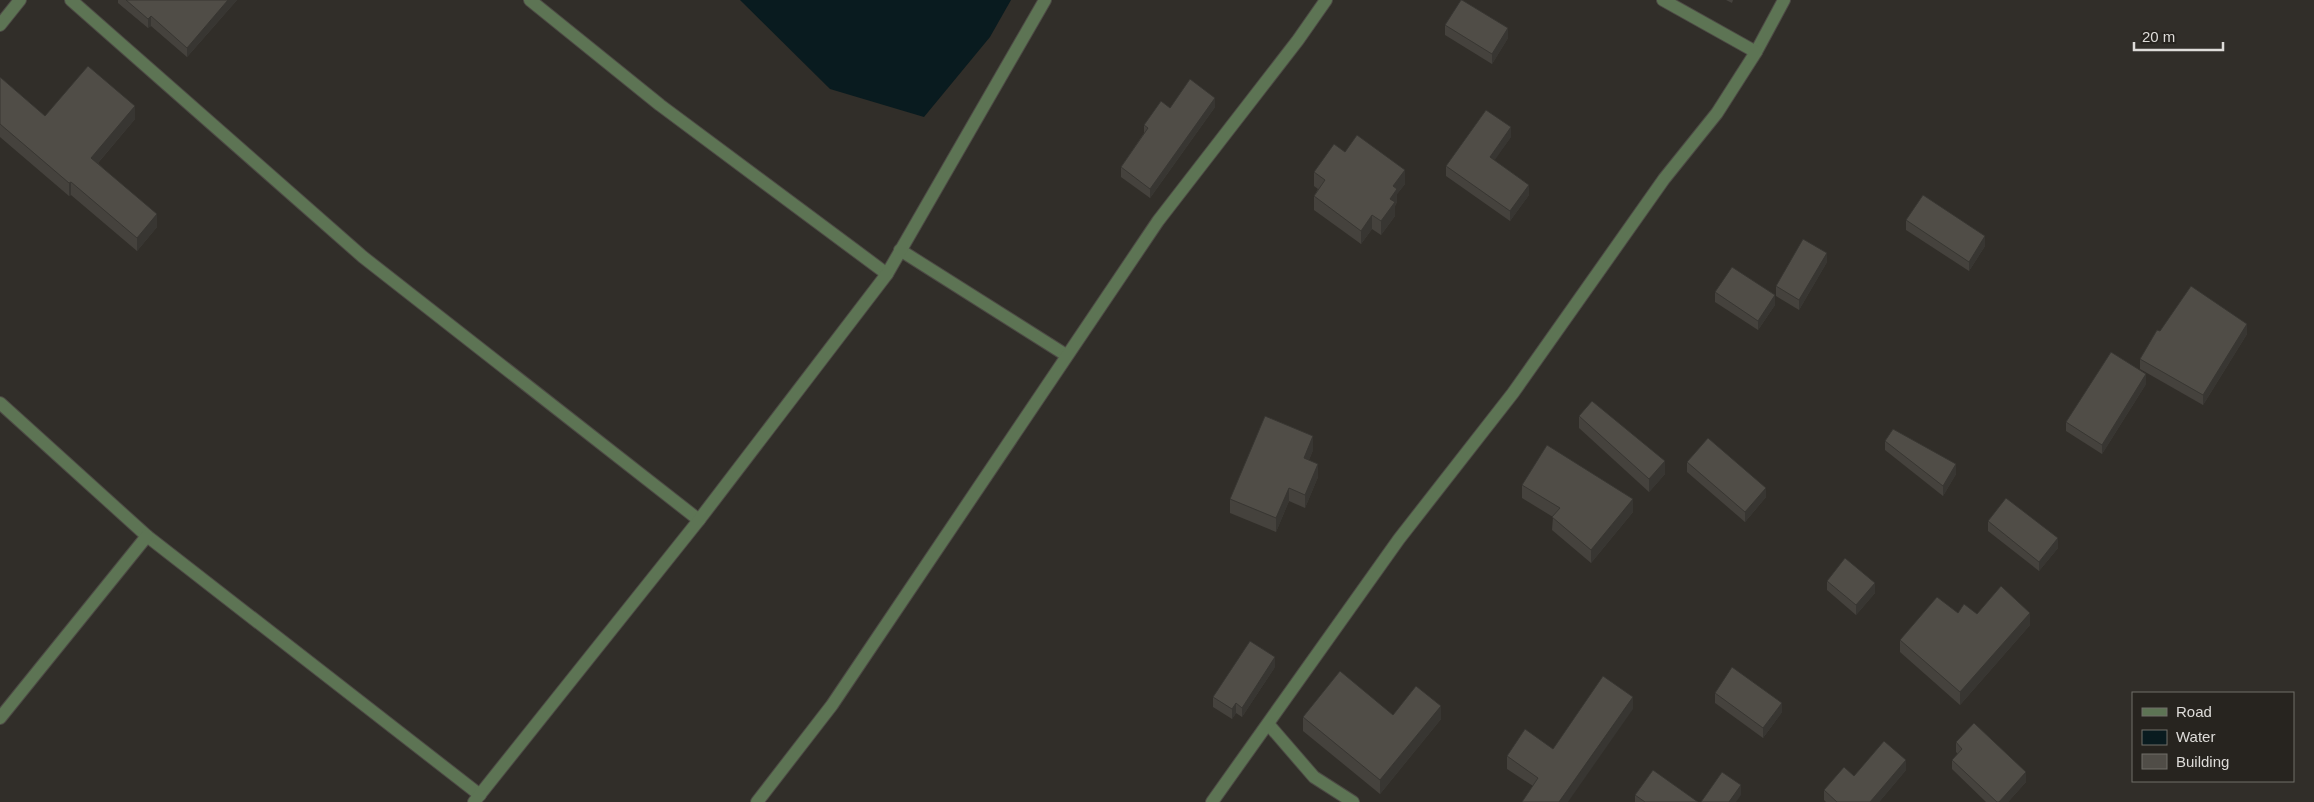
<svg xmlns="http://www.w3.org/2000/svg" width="2314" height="802" viewBox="0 0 2314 802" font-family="Arial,sans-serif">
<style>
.water{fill:#091b1f}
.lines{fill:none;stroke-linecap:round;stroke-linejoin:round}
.minor-casing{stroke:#4d4a45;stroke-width:14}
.minor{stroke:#5d7454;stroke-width:12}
.wall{fill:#45423d}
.shaded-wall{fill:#383632}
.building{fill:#504d47;stroke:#383632}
</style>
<rect width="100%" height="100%" fill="#312e29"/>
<path class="water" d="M740,0H1011L990,37L924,117L830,89Z"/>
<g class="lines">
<defs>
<g id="minor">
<path d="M71,0L363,257L699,520"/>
<path d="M530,0L660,105L887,274"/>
<path d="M0,25L20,0"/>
<path d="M1756,52L1784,0"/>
<path d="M900,250L1066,355"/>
<path d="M0,403L147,536L480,795"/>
<path d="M0,718L147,536"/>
<path d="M1269,725L1314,777L1353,802"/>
<path d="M474,802L699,520L887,274L1045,0"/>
<path d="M757,802L832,705L1158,221L1298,40L1326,0"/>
<path d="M1212,802L1399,539L1513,393L1664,179L1717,113L1756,52L1663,0"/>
</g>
</defs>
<use href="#minor" class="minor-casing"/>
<use href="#minor" class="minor"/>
</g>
<g class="wall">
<path d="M118,0H237L187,57L151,26L148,28L118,3Z"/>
<path d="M1726,0H1733L1732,3Z"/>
<path d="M1445,25L1508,38L1492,64L1445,35Z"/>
<path d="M0,77L45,116L135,119L98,163L157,227L137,251L71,195L69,196L0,137Z"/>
<path d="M1215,107L1150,198L1121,177V167L1144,133V125L1170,108Z"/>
<path d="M1511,137L1494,160L1529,195L1510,221L1446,176V166Z"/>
<path d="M1345,152L1405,184L1397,194V202L1395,206V216L1381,235L1372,229L1361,244L1314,210V196L1318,189L1314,186V172Z"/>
<path d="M1906,220L1985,246L1969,271L1906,230Z"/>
<path d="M1827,262L1799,310L1776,296V286Z"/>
<path d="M1715,292L1775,305L1758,330L1715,302Z"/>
<path d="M2160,331L2247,334L2203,405L2140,369V359Z"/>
<path d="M2146,384L2102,454L2066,431V422Z"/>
<path d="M1579,416L1665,474L1649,492L1579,428Z"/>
<path d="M1885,441L1956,474L1943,496L1885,450Z"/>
<path d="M1313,450L1309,460L1318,477L1305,508L1289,501L1276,532L1230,513V499Z"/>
<path d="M1687,462L1766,497L1745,522L1687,472Z"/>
<path d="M1522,485L1633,512L1591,563L1552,530L1553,517L1522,498Z"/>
<path d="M1988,521L2058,548L2039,571L1988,531Z"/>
<path d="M1827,581L1875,593L1856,615L1827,590Z"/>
<path d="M1958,613L1977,614L2030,625L1960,705L1900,652V640Z"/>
<path d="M1275,667L1242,717L1236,713L1232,719L1213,707V697Z"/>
<path d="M1715,693L1782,712L1763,738L1715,703Z"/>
<path d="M1633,709L1533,786L1507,769V756L1553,749Z"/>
<path d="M1393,715L1441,719L1380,794L1303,731V717Z"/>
<path d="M1956,742L2026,782L2008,802H1986L1952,769V760L1958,754L1956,752Z"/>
<path d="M1906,770L1879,802H1826L1824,800V790Z"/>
<path d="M1635,795L1698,802H1635Z"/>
</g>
<g class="shaded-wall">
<path d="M228,0H237L187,57V48Z"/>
<path d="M151,16V26L148,28V19Z"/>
<path d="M1508,28V38L1492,64V54Z"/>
<path d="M1215,98V107L1150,198V189Z"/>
<path d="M135,106V119L91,171V158Z"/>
<path d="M1511,127V137L1490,167V157Z"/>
<path d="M1405,170V184L1397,194V202L1395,206V216L1381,235V221L1390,199L1393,186Z"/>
<path d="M71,182V195L69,196V183Z"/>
<path d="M1529,185V195L1510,221V211Z"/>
<path d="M157,214V227L137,251V238Z"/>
<path d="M1372,215V229L1361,244V231Z"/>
<path d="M1985,236V246L1969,271V262Z"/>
<path d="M1827,253V262L1799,310V300Z"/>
<path d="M1775,295V305L1758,330V321Z"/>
<path d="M2247,324V334L2203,405V395Z"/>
<path d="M2146,374V384L2102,454V445Z"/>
<path d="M1313,436V450L1304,472V458Z"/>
<path d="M1665,461V474L1649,492V479Z"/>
<path d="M1318,464V477L1305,508V495Z"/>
<path d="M1956,464V474L1943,496V486Z"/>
<path d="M1289,488V501L1276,532V518Z"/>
<path d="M1766,488V497L1745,522V512Z"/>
<path d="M1633,499V512L1591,563V550Z"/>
<path d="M2058,538V548L2039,571V562Z"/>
<path d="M1875,583V593L1856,615V605Z"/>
<path d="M2030,613V625L1960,705V692Z"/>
<path d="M1275,657V667L1242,717V708Z"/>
<path d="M1633,697V709L1568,802H1559Z"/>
<path d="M1236,703V713L1232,719V709Z"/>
<path d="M1782,703V712L1763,738V728Z"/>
<path d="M1441,706V719L1380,794V780Z"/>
<path d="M1906,760V770L1879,802H1870Z"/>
<path d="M2026,772V782L2008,802H1999Z"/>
<path d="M1741,785V795L1736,802H1729Z"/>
</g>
<g class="building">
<path d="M126,0H228L187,48L151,16L148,19Z"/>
<path d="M1461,0H1462L1508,28L1492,54L1445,25Z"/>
<path d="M88,66L135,106L91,158L157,214L137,238L71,182L69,183L0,124V77L45,116Z"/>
<path d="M1190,79L1215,98L1150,189L1121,167L1148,128L1144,125L1161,101L1170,108Z"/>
<path d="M1486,110L1511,127L1490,157L1529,185L1510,211L1446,166Z"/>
<path d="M1357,135L1405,170L1393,186L1397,189L1390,199L1395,202L1381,221L1372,215L1361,231L1314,196L1325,180L1314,172L1334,144L1345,152Z"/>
<path d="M1923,195L1985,236L1969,262L1906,220Z"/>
<path d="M1803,239L1827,253L1799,300L1776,286Z"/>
<path d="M1732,267L1775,295L1758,321L1715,292Z"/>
<path d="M2191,286L2247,324L2203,395L2140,359L2157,330L2160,331Z"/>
<path d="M2111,352L2146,374L2102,445L2066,422Z"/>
<path d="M1592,401L1665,461L1649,479L1579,416Z"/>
<path d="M1265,416L1313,436L1304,458L1318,464L1305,495L1289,488L1276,518L1230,499Z"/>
<path d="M1893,429L1956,464L1943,486L1885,441Z"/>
<path d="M1708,438L1766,488L1745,512L1687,462Z"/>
<path d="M1547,445L1633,499L1591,550L1552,517L1560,508L1522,485Z"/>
<path d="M2006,498L2058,538L2039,562L1988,521Z"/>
<path d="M1845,558L1875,583L1856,605L1827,581Z"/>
<path d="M2001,586L2030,613L1960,692L1900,640L1937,597L1958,613L1964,604L1977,614Z"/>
<path d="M1250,641L1275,657L1242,708L1236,703L1232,709L1213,697Z"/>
<path d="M1732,667L1782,703L1763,728L1715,693Z"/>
<path d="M1340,671L1393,715L1416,686L1441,706L1380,780L1303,717Z"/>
<path d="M1603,676L1633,697L1559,802H1522L1538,778L1507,756L1525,729L1553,749Z"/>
<path d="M1974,723L2026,772L1999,802H1997L1952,760L1962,749L1956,742Z"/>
<path d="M1884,741L1906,760L1870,802H1837L1824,790L1844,767L1854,776Z"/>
<path d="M1653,770L1698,802H1645L1635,795Z"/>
<path d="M1722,772L1741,785L1729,802H1701Z"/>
</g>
<rect x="2132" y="692" width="162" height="90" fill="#27241f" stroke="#706e69"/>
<rect x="2142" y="708" width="25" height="8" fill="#5d7454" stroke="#706e69"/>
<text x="2176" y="717" font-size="15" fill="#dedcd9">Road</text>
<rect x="2142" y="730" width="25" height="15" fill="#091b1f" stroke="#706e69"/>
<text x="2176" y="742" font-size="15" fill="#dedcd9">Water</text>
<rect x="2142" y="754" width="25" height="15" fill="#504d47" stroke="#706e69"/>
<text x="2176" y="767" font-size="15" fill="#dedcd9">Building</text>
<path d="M2134 42v8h89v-8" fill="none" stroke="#dedcd9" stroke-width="2.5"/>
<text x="2142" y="42" font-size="15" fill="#dedcd9" stroke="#27241f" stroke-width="4" paint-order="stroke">20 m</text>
</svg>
